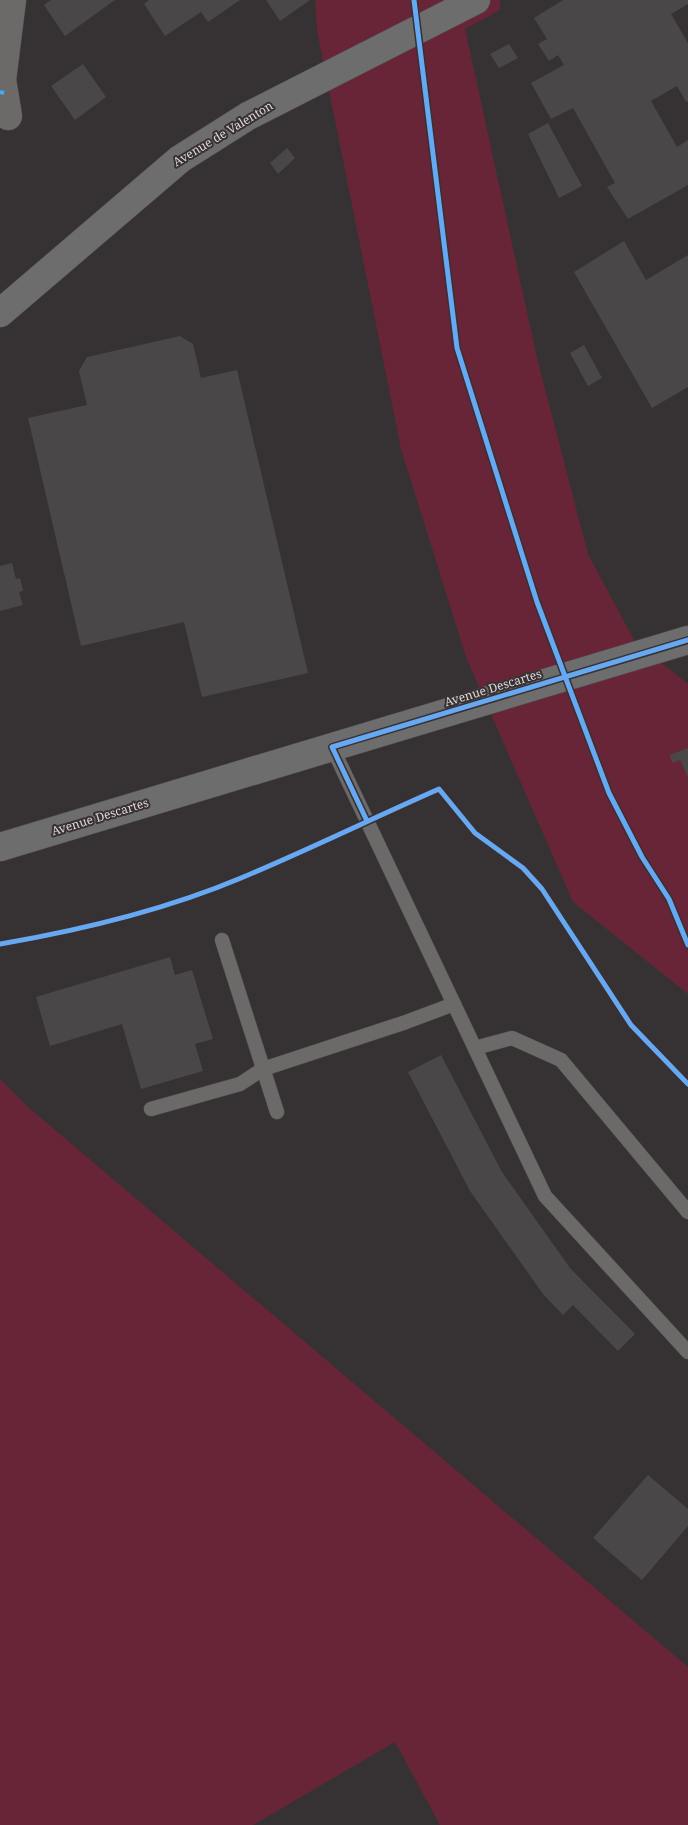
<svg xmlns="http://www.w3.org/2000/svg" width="688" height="1825" viewBox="0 0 688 1825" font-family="'Noto Serif',serif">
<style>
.green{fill:#682537}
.building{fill:#4a4748}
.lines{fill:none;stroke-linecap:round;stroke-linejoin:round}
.service-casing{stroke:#545051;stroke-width:15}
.minor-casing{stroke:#545051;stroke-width:29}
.secondary-casing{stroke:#545051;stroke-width:29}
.service{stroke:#6c6969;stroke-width:14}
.minor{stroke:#6c6969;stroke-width:28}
.secondary{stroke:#6d6d6e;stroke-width:28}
.quiet{stroke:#42abf6;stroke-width:4;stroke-dasharray:8 4;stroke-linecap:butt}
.cycleway-casing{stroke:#383032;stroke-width:8}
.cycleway{stroke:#66a8f1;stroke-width:5}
.labels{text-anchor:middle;stroke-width:4;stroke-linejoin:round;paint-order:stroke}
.street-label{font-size:12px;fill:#ded9da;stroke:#383032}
</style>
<rect width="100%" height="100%" fill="#363233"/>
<g class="green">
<path d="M315,0H500V10L465,29L537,358L588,554L635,642L688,684V994L573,902L466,657L401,449L317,30Z"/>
<path d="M0,1079L28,1107L688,1667V1825H440L395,1742L253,1825H0Z"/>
</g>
<g class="building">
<path d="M51,0H115L65,36L44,5Z"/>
<path d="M149,0H240L208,22L201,12L165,36L144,4Z"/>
<path d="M266,0H310L280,21Z"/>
<path d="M563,0H688V4L671,14L688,43V101L686,102L677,86L651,101L677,147L688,140V185L628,219L607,187L615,183L573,108L551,119L531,83L564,65L558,55L549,61L538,44L547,39L534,18Z"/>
<path d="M509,44L518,58L499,68L490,54Z"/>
<path d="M83,64L106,97L75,120L51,86Z"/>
<path d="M548,123L582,186L559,198L528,134Z"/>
<path d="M287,148L295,158L278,174L270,163Z"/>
<path d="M624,241L646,280L688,255V387L652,408L574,272Z"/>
<path d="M180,336L193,344L201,378L237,370L308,673L202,697L184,622L81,646L28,418L87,405L79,371L87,357Z"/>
<path d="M584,345L602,378L588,386L570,353Z"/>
<path d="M12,563L16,579L20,578L23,591L19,592L23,605L0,611V566Z"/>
<path d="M688,748V777L680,760L672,763L670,755Z"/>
<path d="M170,957L175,975L192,970L213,1039L195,1044L203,1071L141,1089L122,1024L50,1046L36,997Z"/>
<path d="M441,1055L502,1172L570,1268L635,1334L618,1351L573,1305L563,1315L543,1294L470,1191L408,1072Z"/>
<path d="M648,1475L688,1509V1526L642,1580L593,1538Z"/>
</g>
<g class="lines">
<defs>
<g id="service">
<path d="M332,747L545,1196L688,1352"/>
<path d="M222,940L277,1112"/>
<path d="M475,1048L512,1038L561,1060L688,1212"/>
<path d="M151,1109L240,1084L263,1069L406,1022L454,1004"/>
</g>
<path id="minor" d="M8,116L2,80L12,0"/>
<g id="secondary">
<path d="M0,313L180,159L248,116L476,0"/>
<path d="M0,847L688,640"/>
</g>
</defs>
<use href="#service" class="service-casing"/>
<use href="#minor" class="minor-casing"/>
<use href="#secondary" class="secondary-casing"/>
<use href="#service" class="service"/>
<use href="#minor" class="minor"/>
<use href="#secondary" class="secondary"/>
<path class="quiet" d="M0,92L4,93"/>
<defs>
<g id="cycleway">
<path d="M414,0L457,348L537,602L609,793L642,857L669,899L688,945"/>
<path d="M367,821L332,747L688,640"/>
<path d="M0,944C82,930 165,910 241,878C308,850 373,818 439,789L475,833L523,868L542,889L631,1025L688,1084"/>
</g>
</defs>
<use href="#cycleway" class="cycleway-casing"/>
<use href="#cycleway" class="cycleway"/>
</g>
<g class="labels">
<g class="street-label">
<text transform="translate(223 134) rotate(-31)" y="4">Avenue de Valenton</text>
<text transform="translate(493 688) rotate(-17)" y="4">Avenue Descartes</text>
<text transform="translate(100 817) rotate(-17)" y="4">Avenue Descartes</text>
</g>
</g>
</svg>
